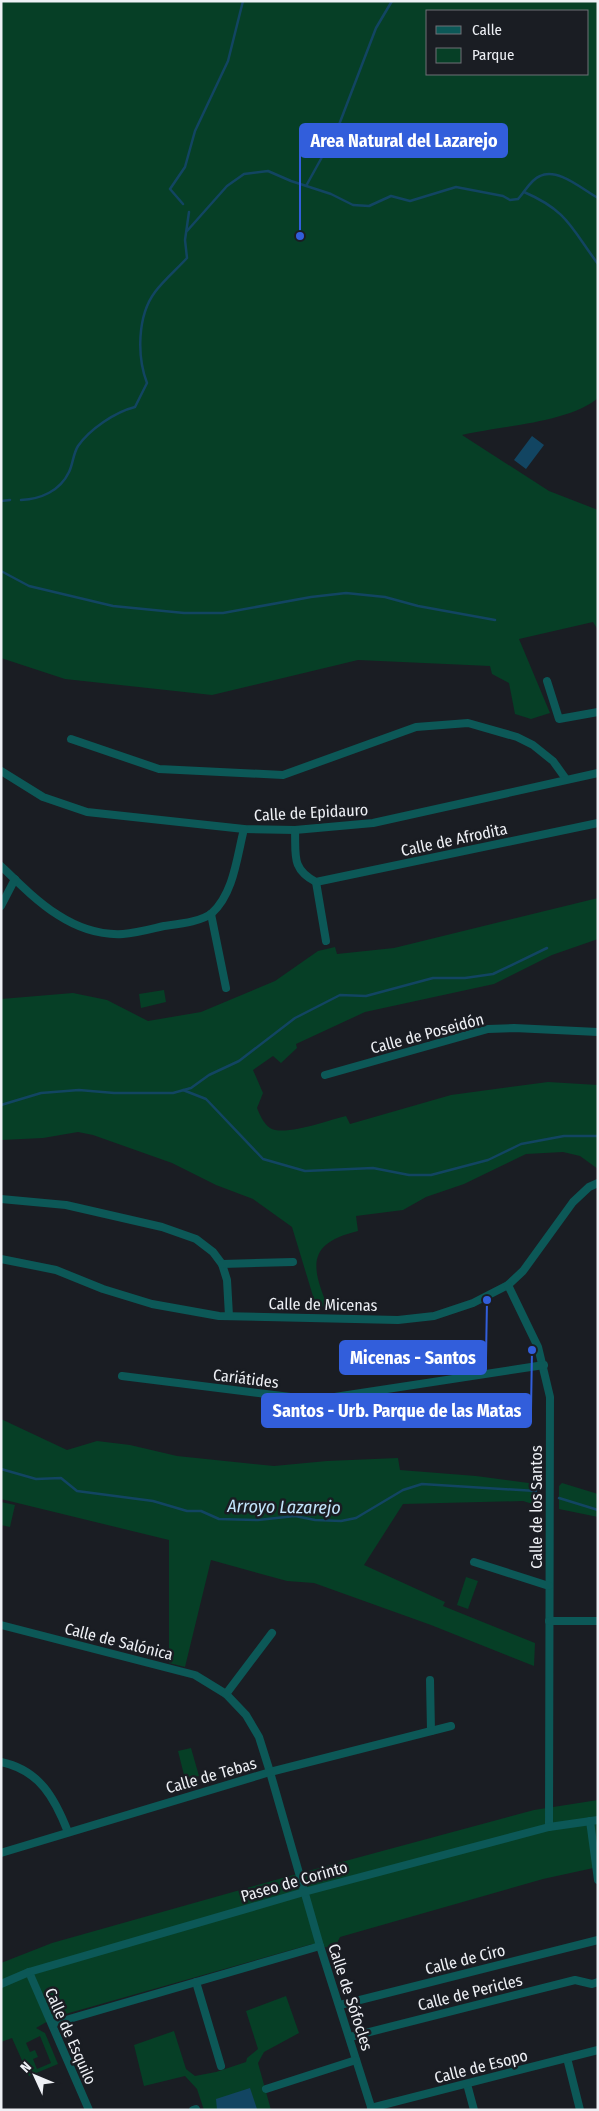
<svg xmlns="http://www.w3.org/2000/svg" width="599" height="2111" viewBox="0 0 599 2111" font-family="'Fira Sans Condensed',sans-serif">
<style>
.green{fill:#063f26;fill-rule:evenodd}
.water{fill:#124562}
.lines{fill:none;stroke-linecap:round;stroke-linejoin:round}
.stream{stroke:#124562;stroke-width:2.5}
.minor{stroke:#0c5857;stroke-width:8}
.labels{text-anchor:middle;stroke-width:5;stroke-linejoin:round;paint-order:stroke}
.street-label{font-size:16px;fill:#eef0f5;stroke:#1a1d23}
.water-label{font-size:18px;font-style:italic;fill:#c1e3fa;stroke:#1a1d23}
.leader{fill:none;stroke:#325edb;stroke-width:2}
.callout-dot{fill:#325edb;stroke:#1a1d23;stroke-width:2}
.callout{fill:#325edb;stroke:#325edb;stroke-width:2}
.callout-label{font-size:18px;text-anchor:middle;font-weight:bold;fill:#fff}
</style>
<rect width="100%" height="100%" fill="#1a1d23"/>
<g class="green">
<path d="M1,1H598V398C569,423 499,426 462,435L549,491L598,510V630L593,622L519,639L550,713L531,719L515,714L509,683L492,674L490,666L358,660L212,695L65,679L1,658ZM428,11H588V74H428Z"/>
<path d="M598,898V939L552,955L494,984L365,1012L296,1044L297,1048L281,1063L273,1056L253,1070L263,1093L257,1108C260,1115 263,1123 270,1128C284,1137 329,1120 346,1116L350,1124L451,1095L548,1082L598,1085V1169L580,1156L563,1152L526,1154L464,1184L426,1197L403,1210L356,1216L358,1231C308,1243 310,1265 328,1307L316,1306L292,1227L253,1199L216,1185L172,1163L93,1135L78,1132L43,1138L1,1140V999L73,993L107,1000L148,1021L201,1012L275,981L318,951L335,947L337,954L394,948Z"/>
<path d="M164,990L166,1002L141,1008L139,994Z"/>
<path d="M1,1419L67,1450L97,1441L130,1445L177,1456L274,1466L327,1461L398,1458L400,1470L476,1476L536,1484V1505L523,1501L403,1504L364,1565L445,1602L443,1606L535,1643L534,1666L431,1625L314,1583L287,1581L211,1560L185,1667L169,1663V1540L1,1499Z"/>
<path d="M562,1483L598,1494V1517L559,1509V1486Z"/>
<path d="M1,1502L15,1505L10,1527L1,1525Z"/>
<path d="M466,1577L478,1581L468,1609L457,1605Z"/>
<path d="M191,1748L199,1776L185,1779L178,1751Z"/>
<path d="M598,1800V1867L543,1879L340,1937L334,1949L312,1944L55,2017L36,2028L45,2033L58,2064L29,2076L12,2038L1,2042V1963L52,1943L286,1877L534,1810ZM40,2036L51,2063L37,2069L33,2059L38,2057L35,2050L30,2052L26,2043Z"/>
<path d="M286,1996L299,2033L264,2052L258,2063L271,2110H204L197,2089L185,2076L144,2086L134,2045L174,2031L186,2069L195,2076L216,2072L246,2062L247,2058L258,2049L246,2011Z"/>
</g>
<g class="water">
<path d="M532,436L544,445L526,469L514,460Z"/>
<path d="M250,2088L257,2109L217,2110L216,2099Z"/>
</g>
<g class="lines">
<g class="stream">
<path d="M306,186L337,130L376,28L392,1"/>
<path d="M524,192C568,211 571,228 598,264"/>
<path d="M183,204L170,189L185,167L195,131L228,61L243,1"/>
<path d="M187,231L227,186L244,174L268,171L291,181L331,194L353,205L369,206L391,196L410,201L456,187L503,196L510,200L518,199C525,192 530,180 540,176C558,167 583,190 598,198"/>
<path d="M21,500C41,499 60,491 69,472C73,464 73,454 78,446C90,429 115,412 135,407L147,383C137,357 137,316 155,292C164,280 177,269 187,258L185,240L189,212"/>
<path d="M1,501L10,500"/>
<path d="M1,571L29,586L113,606L184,613H223L311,597L346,593L385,597L418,606L495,620"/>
<path d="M183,1090L206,1099L263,1159L305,1171L373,1168L409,1175H431L488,1160L521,1144L564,1136H598"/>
<path d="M1,1105L41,1093L79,1090L114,1093H173L191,1088L209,1075L239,1061L295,1018L340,995L366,996L433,978H465L493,974L547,948"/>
<path d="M1,1469L36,1479L61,1478L77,1491L153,1501L187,1511H201L219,1519L258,1520L295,1516L315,1520L341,1521L356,1518L403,1490L422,1484L536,1491"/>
<path d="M559,1498L598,1510"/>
</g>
<g class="minor">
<path d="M547,681L559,719L598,712"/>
<path d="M71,739L159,769L283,775L416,727L468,723L517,737L533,745L553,761L566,779"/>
<path d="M1,771L43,797L87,812L244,829L295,830L373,823L598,773"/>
<path d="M295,830C296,855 291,869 316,882L598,823"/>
<path d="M1,866C35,899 72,937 123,934C137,933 151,929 164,926C178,924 201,922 212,913C234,893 237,856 244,829"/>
<path d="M316,882L326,941"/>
<path d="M1,906L15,879"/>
<path d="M211,914L226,988"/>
<path d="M325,1075L488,1029L514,1028L598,1032"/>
<path d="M1,1199L66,1205L162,1227L196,1239L213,1252L222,1264L227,1280L229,1316"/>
<path d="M1,1259L56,1270L103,1289L152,1304L219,1316L398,1320L434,1316L473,1303L508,1285L523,1271L573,1202L589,1187L598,1183"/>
<path d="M222,1264L293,1262"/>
<path d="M508,1285L538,1347L550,1397L549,1827"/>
<path d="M122,1376L315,1400L544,1365"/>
<path d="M474,1562L549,1586"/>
<path d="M549,1621H598"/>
<path d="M1,1625L195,1675L226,1694L246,1715L259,1737L270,1772L320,1946L372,2110"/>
<path d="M430,1680L431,1731"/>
<path d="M226,1694L272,1633"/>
<path d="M1,1762C40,1770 55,1799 68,1832"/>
<path d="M590,1821L598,1880"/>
<path d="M1,1853L270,1772L451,1726"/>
<path d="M29,1972L89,2110"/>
<path d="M196,1982L221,2066"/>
<path d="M1,1984L29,1972L304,1892L549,1827L598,1820"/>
<path d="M340,2005L598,1940"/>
<path d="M52,2024L320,1946"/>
<path d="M350,2037L575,1980L592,1984L598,1982"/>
<path d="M567,2058L580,2110"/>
<path d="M467,2084L474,2110"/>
<path d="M266,2089L356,2060"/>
<path d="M371,2108L598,2050"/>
<path d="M193,2110L196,2109"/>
</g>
</g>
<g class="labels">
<g class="street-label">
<text transform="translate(311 812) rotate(-3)" y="6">Calle de Epidauro</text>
<text transform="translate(454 839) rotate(-12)" y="6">Calle de Afrodita</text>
<text transform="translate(427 1033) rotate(-15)" y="6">Calle de Poseidón</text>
<text transform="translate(323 1304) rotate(1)" y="6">Calle de Micenas</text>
<text transform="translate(246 1378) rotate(7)" y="6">Cariátides</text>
<text transform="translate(536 1507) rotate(-90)" y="6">Calle de los Santos</text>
<text transform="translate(119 1641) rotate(14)" y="6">Calle de Salónica</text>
<text transform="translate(211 1775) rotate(-16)" y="6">Calle de Tebas</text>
<text transform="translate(294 1881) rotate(-16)" y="6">Paseo de Corinto</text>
<text transform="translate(465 1959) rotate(-14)" y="6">Calle de Ciro</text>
<text transform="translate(470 1992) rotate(-14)" y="6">Calle de Pericles</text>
<text transform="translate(351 1997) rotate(72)" y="6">Calle de Sófocles</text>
<text transform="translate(71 2036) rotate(66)" y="6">Calle de Esquilo</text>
<text transform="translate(481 2066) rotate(-14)" y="6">Calle de Esopo</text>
</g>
<g class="water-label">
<text transform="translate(284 1507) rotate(1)" y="6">Arroyo Lazarejo</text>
</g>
</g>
<path class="leader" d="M300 236L300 141M487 1300L486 1358M532 1350L531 1410"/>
<g class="callout-dot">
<circle cx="300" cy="236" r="5"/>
<circle cx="487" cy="1300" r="5"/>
<circle cx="532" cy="1350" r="5"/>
</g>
<g class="callout">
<rect x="300" y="124" width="207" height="33" rx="5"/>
<rect x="340" y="1341" width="146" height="33" rx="5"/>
<rect x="262" y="1394" width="269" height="33" rx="5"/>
</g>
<g class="callout-label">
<text x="404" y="147">Area Natural del Lazarejo</text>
<text x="413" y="1364">Micenas - Santos</text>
<text x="397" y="1417">Santos - Urb. Parque de las Matas</text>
</g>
<rect width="599" height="2111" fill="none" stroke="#eef0f5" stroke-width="5"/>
<rect x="426" y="10" width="162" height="65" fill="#1a1d23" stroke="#6f7177"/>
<rect x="436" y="26" width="25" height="8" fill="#0c5857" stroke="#6f7177"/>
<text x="472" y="35" font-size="15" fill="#eef0f5">Calle</text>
<rect x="436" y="48" width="25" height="15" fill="#063f26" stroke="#6f7177"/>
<text x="472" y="60" font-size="15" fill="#eef0f5">Parque</text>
<g transform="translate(35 2076) rotate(314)" stroke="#1a1d23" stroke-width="4" paint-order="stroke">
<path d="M0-4L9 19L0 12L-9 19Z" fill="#eef0f5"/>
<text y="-8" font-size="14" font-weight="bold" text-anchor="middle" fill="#eef0f5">N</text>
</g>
</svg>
